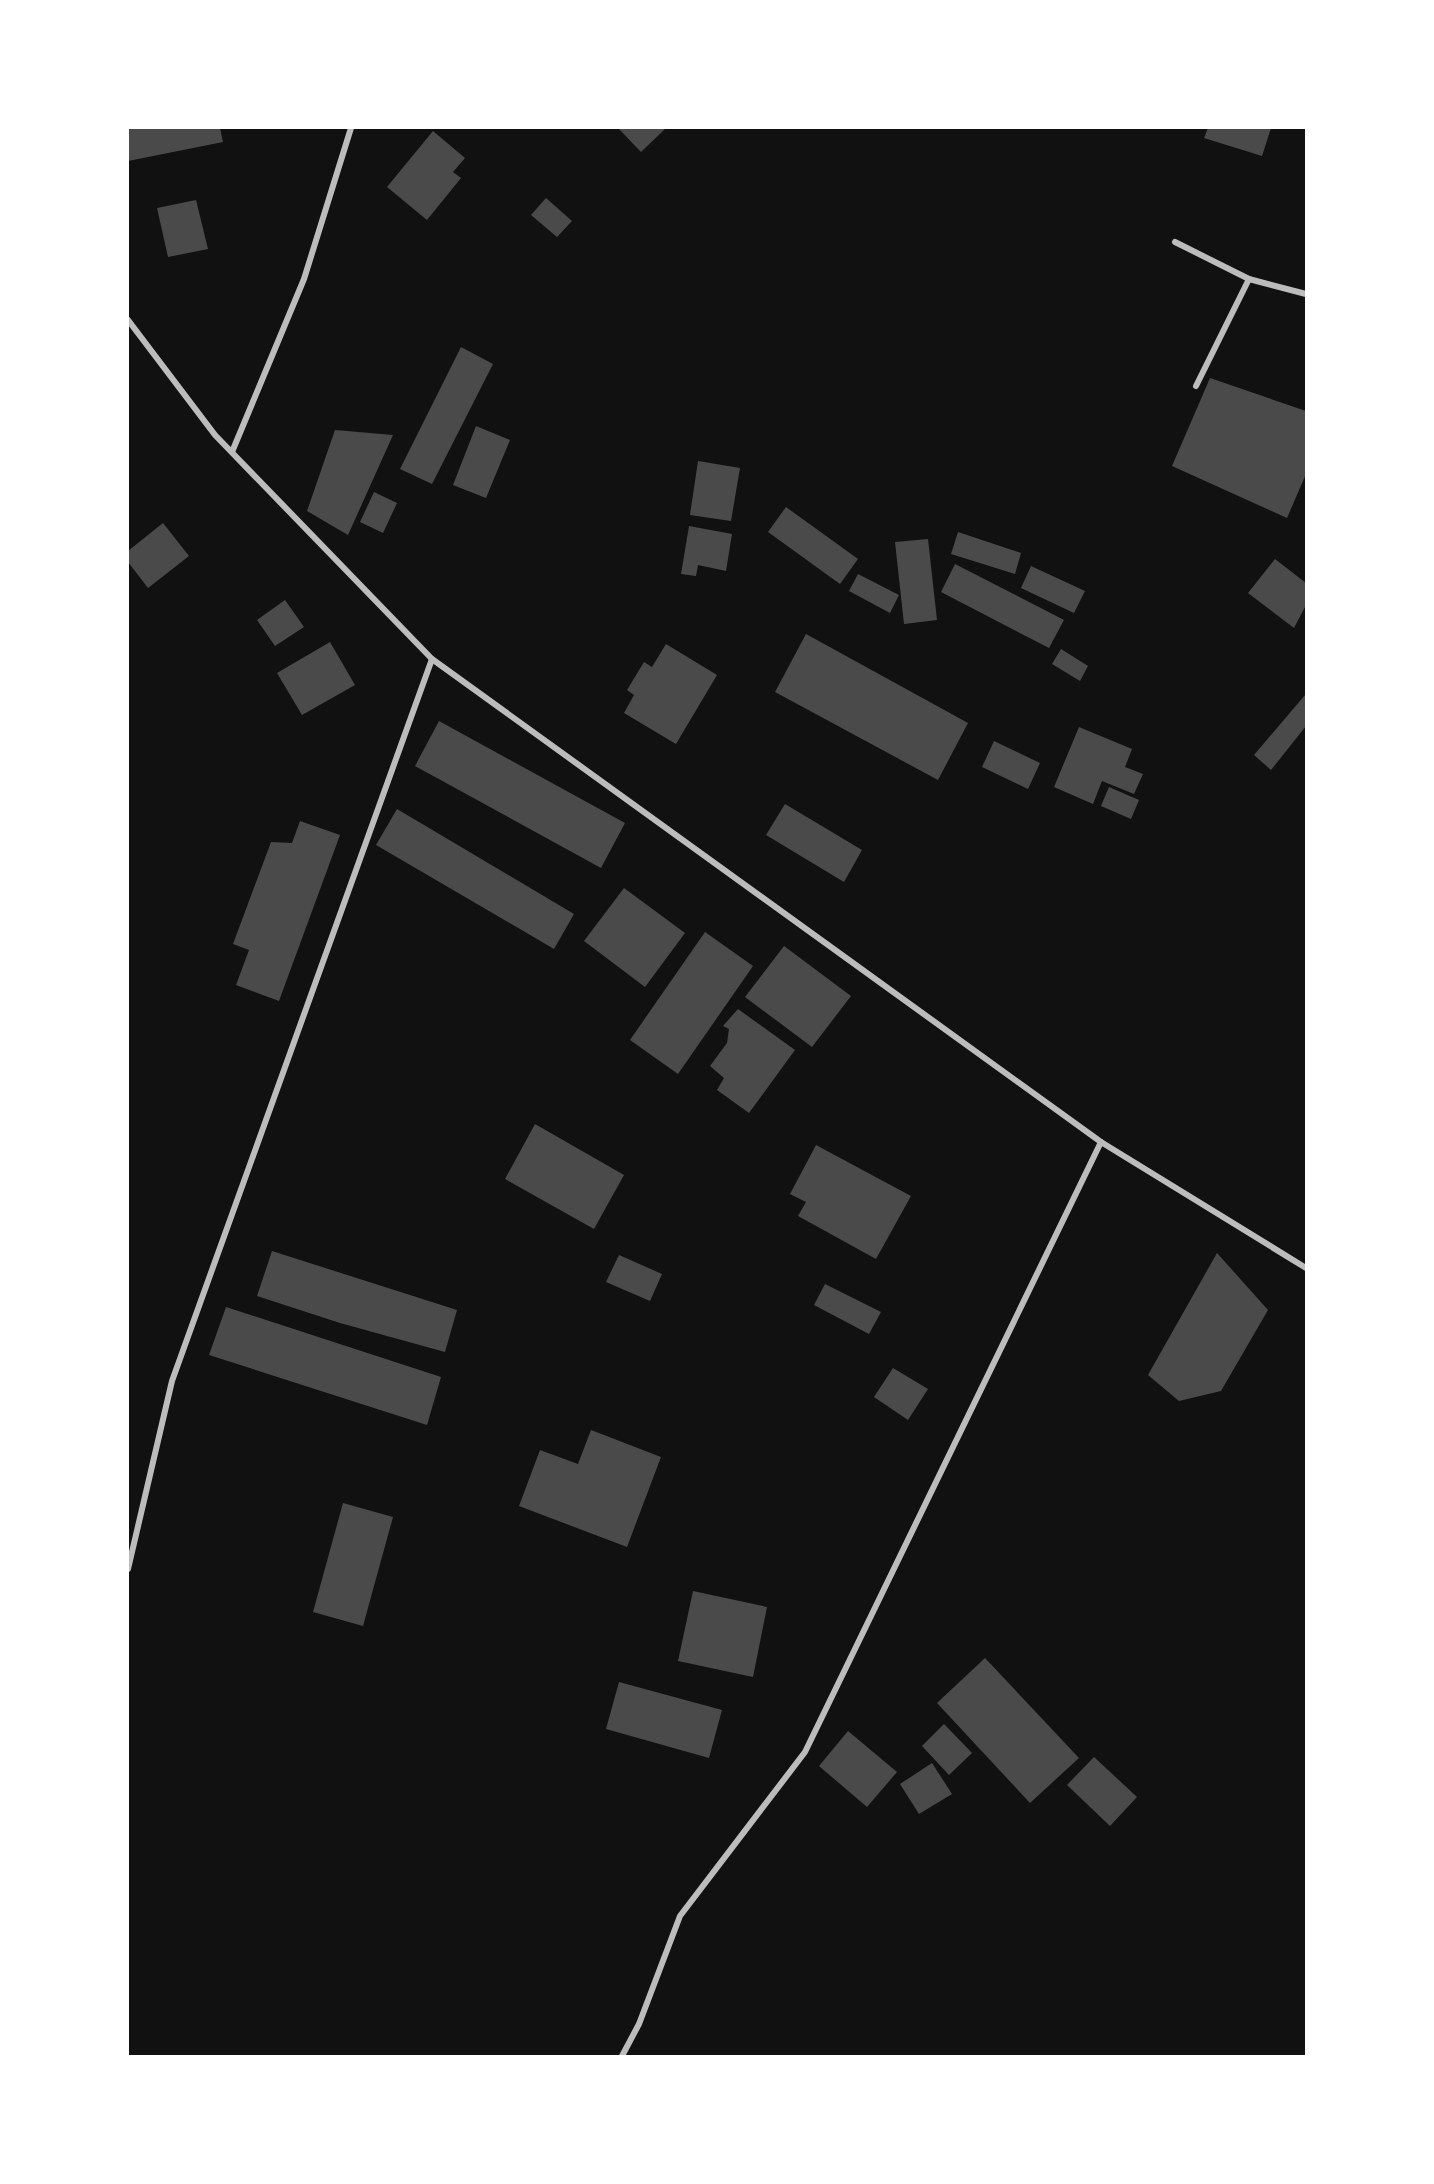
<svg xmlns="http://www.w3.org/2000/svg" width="1434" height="2184" viewBox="0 0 1434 2184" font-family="'Fira Sans Condensed',sans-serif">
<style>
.building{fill:#4a4a4a}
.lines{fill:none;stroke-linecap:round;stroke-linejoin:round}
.minor{stroke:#bcbcbc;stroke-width:6}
</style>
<rect width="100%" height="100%" fill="#111"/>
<g class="building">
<path d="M128,128H220L223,142L128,161Z"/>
<path d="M618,128H666L641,152Z"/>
<path d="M1208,128H1271L1262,156L1204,138Z"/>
<path d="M433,131L465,158L453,172L461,178L427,220L387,187Z"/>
<path d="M546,198L572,221L557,237L531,215Z"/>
<path d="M196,200L208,249L168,257L157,208Z"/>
<path d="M461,347L493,364L432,484L400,469Z"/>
<path d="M1210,378L1306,411V474L1287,518L1172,466Z"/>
<path d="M476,426L510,440L486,498L453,485Z"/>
<path d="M335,430L393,435L348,535L307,511Z"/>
<path d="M698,461L740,468L731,521L690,515Z"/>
<path d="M374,492L397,503L383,533L360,522Z"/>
<path d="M786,507L858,559L840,584L768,532Z"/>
<path d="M163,523L189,556L148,588L128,562V551Z"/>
<path d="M689,526L732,534L726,571L698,565L696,576L681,574Z"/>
<path d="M958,532L1021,553L1015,574L951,554Z"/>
<path d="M928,539L937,620L904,624L895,542Z"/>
<path d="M1275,559L1306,583V605L1294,628L1248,593Z"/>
<path d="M955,564L1064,620L1049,648L941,592Z"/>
<path d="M1031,566L1085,591L1074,613L1021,588Z"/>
<path d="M858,574L899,595L890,613L849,591Z"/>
<path d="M285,600L304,627L275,646L257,620Z"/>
<path d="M806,634L968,723L938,780L775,692Z"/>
<path d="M330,642L355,685L302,715L277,673Z"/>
<path d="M666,644L717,675L676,744L624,713L634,695L627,690L644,662L652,667Z"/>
<path d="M1061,649L1088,666L1080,681L1052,664Z"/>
<path d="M1305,695L1306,726L1271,770L1254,755Z"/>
<path d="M439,721L625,823L601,868L415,766Z"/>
<path d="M1079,727L1132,749L1125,767L1143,774L1134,794L1102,781L1093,804L1054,787Z"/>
<path d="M994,741L1040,763L1028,789L982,767Z"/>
<path d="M1109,787L1139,800L1131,819L1101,806Z"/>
<path d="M785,804L862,850L844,882L766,835Z"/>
<path d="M397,809L574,914L554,949L376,845Z"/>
<path d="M300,821L340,835L279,1001L236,985L249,950L233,944L271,842L292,843Z"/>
<path d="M624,888L685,933L645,987L584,941Z"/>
<path d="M705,932L753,966L678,1074L630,1040Z"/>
<path d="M784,946L851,996L812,1047L745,997Z"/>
<path d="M738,1009L795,1050L749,1113L717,1090L724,1078L710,1066L727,1043L729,1029L723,1026Z"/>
<path d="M535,1124L624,1175L594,1229L505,1179Z"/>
<path d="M816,1145L911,1196L876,1259L798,1216L806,1202L790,1194Z"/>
<path d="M272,1251L457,1310L445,1352L340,1323L257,1296Z"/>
<path d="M1217,1253L1268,1310L1221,1391L1179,1401L1148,1375Z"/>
<path d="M619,1255L662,1274L650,1301L606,1282Z"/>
<path d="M825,1284L881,1312L869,1334L814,1305Z"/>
<path d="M226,1307L441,1377L427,1425L209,1355Z"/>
<path d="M893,1368L928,1389L908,1420L874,1397Z"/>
<path d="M591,1430L661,1457L627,1547L519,1506L540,1450L578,1464Z"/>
<path d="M343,1503L393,1517L363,1626L313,1612Z"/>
<path d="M693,1591L767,1607L753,1677L678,1661Z"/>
<path d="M985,1658L1079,1758L1030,1803L937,1703Z"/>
<path d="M619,1682L722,1710L709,1758L606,1729Z"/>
<path d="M944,1724L972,1753L949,1775L922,1746Z"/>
<path d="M848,1731L897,1772L867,1807L819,1766Z"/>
<path d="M1094,1757L1137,1797L1110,1826L1067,1785Z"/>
<path d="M932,1763L952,1794L919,1814L900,1784Z"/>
</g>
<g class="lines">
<g class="minor">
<path d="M1175,242L1249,279L1306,294"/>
<path d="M128,320L215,435L432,659L1101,1142L1306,1268"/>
<path d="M1196,386L1249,279"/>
<path d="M232,452L304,279L351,128"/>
<path d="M128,1569L172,1381L432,659"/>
<path d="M622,2056L639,2024L680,1916L805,1752L1101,1142"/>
</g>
</g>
<rect width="1434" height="2184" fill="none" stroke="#ffffff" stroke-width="258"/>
</svg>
